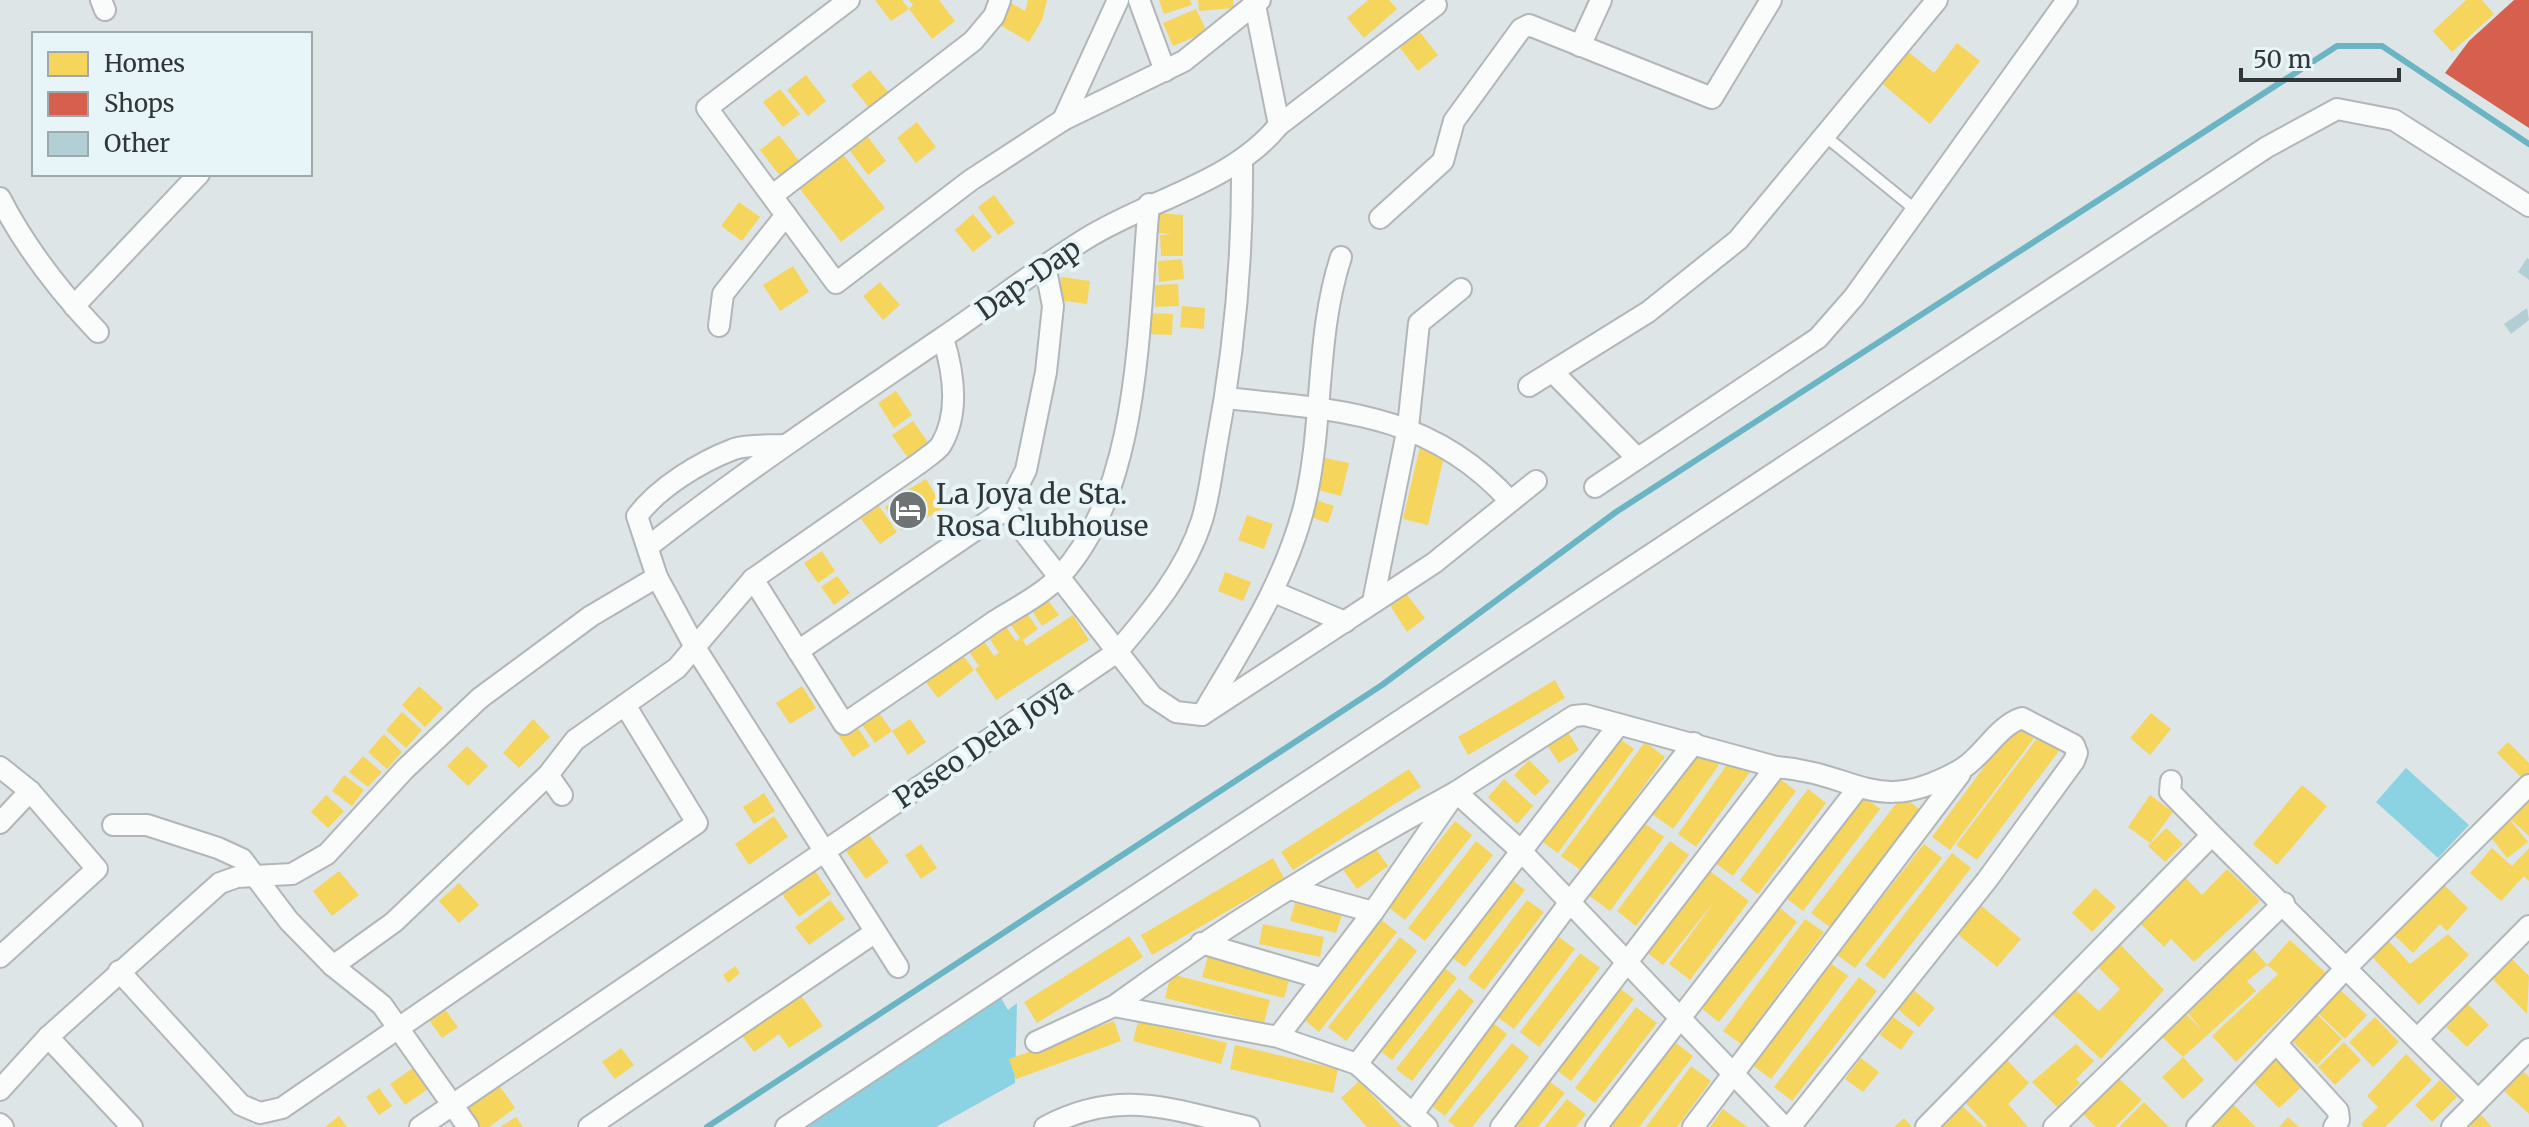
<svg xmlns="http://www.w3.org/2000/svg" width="2529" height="1127" viewBox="0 0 2529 1127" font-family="Merriweather,serif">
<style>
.green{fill:#8bd3e2}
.homes{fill:#f6d55c}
.shops{fill:#d6604d}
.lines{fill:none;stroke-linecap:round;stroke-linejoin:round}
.stream{stroke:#6ab4c3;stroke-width:6}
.building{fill:#b2cfd5}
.service-casing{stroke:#b1b6b8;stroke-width:14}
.minor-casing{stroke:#b1b6b8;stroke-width:24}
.service{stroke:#fafbfb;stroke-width:10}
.minor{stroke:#fafbfb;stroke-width:20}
.labels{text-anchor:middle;stroke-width:8;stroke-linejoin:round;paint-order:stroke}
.street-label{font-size:28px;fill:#313638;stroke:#e8f5f8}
.poi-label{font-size:28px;fill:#313638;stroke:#e8f5f8;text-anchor:start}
</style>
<rect width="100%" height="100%" fill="#dee5e7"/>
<g class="green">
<path d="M2406,768L2469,825L2438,858L2376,802Z"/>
<path d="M990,979L1008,1010L1017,1003L1015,1083L936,1127H778Z"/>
</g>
<g class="homes">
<path d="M875,0H902L909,9L913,5L909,0H939L955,21L932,39L909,9L891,21Z"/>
<path d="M1028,0H1047L1042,20L1029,42L998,24L1011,3L1025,11Z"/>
<path d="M1159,0H1190L1192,5L1164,14Z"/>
<path d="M1198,0H1233L1234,8L1199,11Z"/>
<path d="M1368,0H1389L1397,9L1364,38L1347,18Z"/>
<path d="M2466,0H2482L2494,14L2452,52L2433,31Z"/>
<path d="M1196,9L1207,32L1173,46L1163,23Z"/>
<path d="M1419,31L1438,55L1418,71L1400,48Z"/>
<path d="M1957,43L1980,61L1930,124L1878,80L1905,49L1934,73Z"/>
<path d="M870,70L889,93L870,109L851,85Z"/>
<path d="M806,75L826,101L808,116L787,90Z"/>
<path d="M780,89L800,114L783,127L763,102Z"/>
<path d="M917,122L936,147L916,163L897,138Z"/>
<path d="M779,135L803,166L784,181L760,150Z"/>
<path d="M868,137L886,161L868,175L850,151Z"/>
<path d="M841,152L885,208L841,242L796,184Z"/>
<path d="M994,195L1015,223L998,235L978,207Z"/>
<path d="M739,202L760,217L742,241L721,226Z"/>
<path d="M1158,213L1183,215V256H1161L1160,235L1173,234L1157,233Z"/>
<path d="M973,214L992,237L973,252L955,230Z"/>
<path d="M1182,259L1184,279L1159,282L1158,261Z"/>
<path d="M793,266L809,292L780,311L763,285Z"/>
<path d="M1061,277L1090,281L1087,304L1058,300Z"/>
<path d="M880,282L900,305L883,320L863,296Z"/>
<path d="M1178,284L1179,306L1155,307V285Z"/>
<path d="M1182,306L1205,308L1204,329L1180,327Z"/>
<path d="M1148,313L1173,314L1172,335L1147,334Z"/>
<path d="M896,391L912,415L894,428L878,403Z"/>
<path d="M913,421L929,444L908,458L892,435Z"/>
<path d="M1421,442L1446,448L1428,525L1403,519Z"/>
<path d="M1321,457L1349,463L1341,496L1314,489Z"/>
<path d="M926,479L943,508L923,520L906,491Z"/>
<path d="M903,496L919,519L901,531L885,507Z"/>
<path d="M1313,499L1334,506L1328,523L1307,516Z"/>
<path d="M879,506L897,532L880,544L861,519Z"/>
<path d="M1247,515L1273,524L1264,549L1238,540Z"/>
<path d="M822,551L835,571L818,583L804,563Z"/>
<path d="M1225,572L1251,582L1243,601L1218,591Z"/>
<path d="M837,576L850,593L834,605L821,587Z"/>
<path d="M1405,592L1425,618L1407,632L1388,602Z"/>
<path d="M1045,596L1059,615L1042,626L1029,606Z"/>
<path d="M1024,609L1038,629L1023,640L1026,646L1073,615L1089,640L996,700L975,669L979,666L967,649L982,638L994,656L999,653L987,635L1004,624L1016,641L1020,638L1008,621Z"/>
<path d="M961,653L974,670L938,698L925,681Z"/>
<path d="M1555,680L1565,698L1468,755L1458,737Z"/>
<path d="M419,686L443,708L425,727L402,705Z"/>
<path d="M802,686L816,708L790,724L776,703Z"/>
<path d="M874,706L892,731L875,743L857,718Z"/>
<path d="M402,712L422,730L406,748L386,730Z"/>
<path d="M2151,713L2171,729L2150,755L2130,738Z"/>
<path d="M533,719L550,737L519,768L503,753Z"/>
<path d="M910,719L926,742L908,755L892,731Z"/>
<path d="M855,724L870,746L853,757L838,735Z"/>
<path d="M2016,724L2034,738L1950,850L1932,837Z"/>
<path d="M1568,732L1579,750L1559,763L1547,745Z"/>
<path d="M2041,733L2061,748L1977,860L1956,845Z"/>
<path d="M384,734L402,752L387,769L368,752Z"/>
<path d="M1616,736L1634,749L1558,853L1540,840Z"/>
<path d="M1645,742L1665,757L1582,871L1561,856Z"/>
<path d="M2508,742L2529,763V775L2524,780L2497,753Z"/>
<path d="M467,746L488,766L468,786L447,766Z"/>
<path d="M1698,750L1719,765L1673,829L1652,814Z"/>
<path d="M363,756L382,772L368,787L349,772Z"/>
<path d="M1731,759L1750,772L1696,847L1678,834Z"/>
<path d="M1529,760L1550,781L1535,796L1514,775Z"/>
<path d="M1409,769L1421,787L1293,870L1281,852Z"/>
<path d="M344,775L364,790L352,806L332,791Z"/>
<path d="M1779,778L1796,791L1733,876L1715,863Z"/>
<path d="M1504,779L1533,806L1517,824L1488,797Z"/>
<path d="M2302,785L2327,806L2277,865L2253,844Z"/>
<path d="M1808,789L1826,803L1758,894L1740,880Z"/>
<path d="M2529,792V836L2507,816L2528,842L2507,858L2486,831Z"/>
<path d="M764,793L775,811L754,824L743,807Z"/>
<path d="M326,795L344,811L328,828L311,812Z"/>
<path d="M2150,795L2173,812L2150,843L2128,827Z"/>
<path d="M1863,796L1880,809L1803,911L1786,898Z"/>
<path d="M1902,796L1922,811L1831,928L1811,913Z"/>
<path d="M774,816L788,837L749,865L735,844Z"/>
<path d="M1455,821L1472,835L1405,920L1388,907Z"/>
<path d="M1641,821L1664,837L1610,911L1588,895Z"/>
<path d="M2166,828L2183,844L2165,862L2148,846Z"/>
<path d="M866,831L889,862L866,879L843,847Z"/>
<path d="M1476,841L1493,855L1425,941L1408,928Z"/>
<path d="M1670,841L1689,855L1636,926L1617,911Z"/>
<path d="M921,844L937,868L921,879L905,855Z"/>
<path d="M1924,844L1942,858L1855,968L1837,955Z"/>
<path d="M1374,846L1388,866L1357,889L1343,870Z"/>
<path d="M2492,848L2512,866L2529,848V881L2524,876L2501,901L2470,873Z"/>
<path d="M1952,853L1971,868L1884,979L1865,965Z"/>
<path d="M1273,858L1284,878L1152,955L1141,935Z"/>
<path d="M2227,869L2260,901L2194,962L2171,939L2164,947L2136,919L2182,874L2202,895Z"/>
<path d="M339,871L359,895L332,916L313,891Z"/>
<path d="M815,871L831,894L799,917L782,894Z"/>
<path d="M1710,871L1749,901L1690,980L1669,964L1715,901L1663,965L1645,951Z"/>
<path d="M1507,876L1525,890L1465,967L1447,954Z"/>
<path d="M2439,880L2468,908L2447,931L2440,924L2413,953L2390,931Z"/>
<path d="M459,883L479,905L459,923L439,901Z"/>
<path d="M2095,888L2116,907L2092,932L2072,913Z"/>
<path d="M830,900L845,919L809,945L795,927Z"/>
<path d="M1527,900L1544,912L1484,990L1468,978Z"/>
<path d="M1295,903L1342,915L1336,933L1290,921Z"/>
<path d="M1978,903L2021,939L1997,967L1954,931Z"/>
<path d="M1779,907L1797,922L1719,1022L1701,1008Z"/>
<path d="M1380,919L1397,932L1319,1032L1302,1018Z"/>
<path d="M1805,919L1824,932L1741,1044L1723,1031Z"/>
<path d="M1263,924L1324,937L1320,957L1259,944Z"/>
<path d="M2448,934L2469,955L2419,1005L2371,956L2388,940L2410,964Z"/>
<path d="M1129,936L1143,957L1037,1023L1024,1002Z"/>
<path d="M1400,937L1417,951L1346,1041L1328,1027Z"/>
<path d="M1559,937L1575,949L1514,1029L1497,1017Z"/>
<path d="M2290,940L2326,973L2236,1062L2212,1036L2278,974L2267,965Z"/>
<path d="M2117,941L2164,990L2101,1059L2047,1009L2070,985L2099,1011L2120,989L2095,964Z"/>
<path d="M2249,944L2267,965L2247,981L2256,991L2183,1057L2154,1029L2178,1006L2202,1030L2181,1005Z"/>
<path d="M1580,953L1600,968L1539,1047L1520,1032Z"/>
<path d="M1208,956L1290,977L1284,998L1202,977Z"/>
<path d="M2512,959L2529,976L2527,1014L2492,978Z"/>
<path d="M1829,962L1848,976L1771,1079L1751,1064Z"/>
<path d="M1440,964L1457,978L1392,1060L1375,1047Z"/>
<path d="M735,966L740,973L728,983L723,975Z"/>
<path d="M1171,974L1270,1000L1264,1023L1165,998Z"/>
<path d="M1859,977L1877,991L1792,1101L1774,1087Z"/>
<path d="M2335,985L2367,1015L2345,1039L2313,1008Z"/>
<path d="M1618,987L1634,999L1571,1081L1555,1069Z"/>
<path d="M1459,988L1474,1001L1412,1081L1396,1069Z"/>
<path d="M1911,988L1935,1008L1919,1027L1895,1007Z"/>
<path d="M797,990L823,1026L789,1048L779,1034L754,1052L740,1033Z"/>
<path d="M2468,1004L2489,1025L2467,1047L2446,1027Z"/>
<path d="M442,1005L458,1027L442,1038L426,1016Z"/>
<path d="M1636,1007L1657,1023L1595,1103L1575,1088Z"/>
<path d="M2315,1012L2342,1039L2317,1065L2289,1038Z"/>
<path d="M1893,1017L1914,1032L1901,1050L1880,1035Z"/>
<path d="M2375,1017L2399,1042L2373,1067L2349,1042Z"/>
<path d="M1114,1021L1121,1041L1016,1079L1009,1059Z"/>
<path d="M1138,1021L1227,1043L1221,1064L1133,1041Z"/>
<path d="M1492,1022L1507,1034L1445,1116L1429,1104Z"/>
<path d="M1672,1040L1693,1056L1639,1127H1606Z"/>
<path d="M2344,1042L2361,1060L2335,1085L2318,1067Z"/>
<path d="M1512,1043L1529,1057L1472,1127H1456L1448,1121Z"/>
<path d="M2076,1044L2094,1061L2076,1079L2080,1083L2057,1107L2032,1082Z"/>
<path d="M1235,1045L1338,1069L1333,1093L1230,1069Z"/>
<path d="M621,1048L634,1065L615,1079L602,1062Z"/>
<path d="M2277,1052L2307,1082L2279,1108L2250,1079Z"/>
<path d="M2406,1054L2432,1080L2385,1127H2364L2361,1124L2378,1107L2367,1096Z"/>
<path d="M2002,1055L2029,1083L2008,1104L2028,1127H1984L1987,1125L1957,1094Z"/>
<path d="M2183,1057L2204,1080L2183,1099L2162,1077Z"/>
<path d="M1861,1058L1879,1072L1863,1092L1845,1079Z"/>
<path d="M1691,1066L1711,1081L1677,1127H1646Z"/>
<path d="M413,1068L428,1089L405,1105L390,1084Z"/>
<path d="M2522,1070L2529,1077V1114L2503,1090Z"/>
<path d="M2115,1075L2142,1100L2115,1127H2096L2080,1111Z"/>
<path d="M1546,1079L1565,1093L1538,1127H1508Z"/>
<path d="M2440,1080L2457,1097L2432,1122L2415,1105Z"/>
<path d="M1359,1081L1402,1127H1367L1341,1098Z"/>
<path d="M499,1085L515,1108L489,1127H480L467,1108Z"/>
<path d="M379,1088L392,1106L379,1115L366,1097Z"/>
<path d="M1954,1098L1984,1127H1937Z"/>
<path d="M1567,1099L1586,1114L1576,1127H1544Z"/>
<path d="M2144,1102L2169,1127H2119Z"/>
<path d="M2232,1103L2256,1127H2208Z"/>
<path d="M2475,1108L2492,1127H2464Z"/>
<path d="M1723,1109L1742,1123L1748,1127H1710Z"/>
<path d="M339,1116L347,1127H325Z"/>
<path d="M516,1117L523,1127H500Z"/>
<path d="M2288,1117L2299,1127H2279Z"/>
<path d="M1904,1118L1912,1127H1894Z"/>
</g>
<path class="shops" d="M2514,0H2529V128L2445,73L2469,41Z"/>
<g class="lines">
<path class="stream" d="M707,1127L1382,685L1616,512L2337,46H2382L2529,144"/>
</g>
<g class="building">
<path d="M2527,258L2529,259V280L2518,272Z"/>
<path d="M2527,308L2529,320L2511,334L2504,324Z"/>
</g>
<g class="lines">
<defs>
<path id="service" d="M1825,136L1917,211"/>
<g id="minor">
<path d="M101,0L105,10"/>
<path d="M849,0L707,108L836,283L971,180L1063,120L1184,61L1260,0"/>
<path d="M1139,0L1165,71"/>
<path d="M1254,0L1279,125"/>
<path d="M1580,46L1601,0"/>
<path d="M1063,120L1118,0"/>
<path d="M773,195L973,41L994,16L1000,0"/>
<path d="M0,198C25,247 60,292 98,332"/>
<path d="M1380,218L1443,161L1454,121L1521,29L1529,25L1712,98L1771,0"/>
<path d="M74,306L199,174"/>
<path d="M719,326L723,294L786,215"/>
<path d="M1553,372L1637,458"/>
<path d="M1529,386L1648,312L1738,240L1937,0"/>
<path d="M1226,398C1337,410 1430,412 1510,501"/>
<path d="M783,445C768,446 748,444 734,449C700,462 659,487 637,516L657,577L696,649L898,967"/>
<path d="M1595,487L1818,338L1854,297L2067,0"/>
<path d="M1006,509L1152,696L1176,712L1202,715L1434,563L1536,481"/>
<path d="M649,546C743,472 843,406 942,338C991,305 1037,269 1087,238C1150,199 1232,183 1279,125L1436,5"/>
<path d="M753,579L844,724C894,690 945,656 995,621C1016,608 1043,594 1060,576C1142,488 1138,319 1149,204"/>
<path d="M1274,592L1345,622"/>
<path d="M1373,602L1408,427L1419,323L1461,289"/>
<path d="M798,651L1006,509L1026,470L1046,372L1053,306L1045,265"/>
<path d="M1202,715C1242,647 1286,581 1305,503C1324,422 1315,336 1341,257"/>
<path d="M0,767L30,791L97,869L0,957"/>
<path d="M1776,767L1585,715L1574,716L1456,792L1520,850L1784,1127"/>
<path d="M548,775L562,795"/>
<path d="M2171,781L2170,792L2212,835L2478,1100"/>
<path d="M0,823L30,791"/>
<path d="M113,825H147L218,848L242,859L289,921L333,966L382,1005L468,1127"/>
<path d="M1290,889L1373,912"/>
<path d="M1201,943L1320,978"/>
<path d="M333,966L394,922L548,775L575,740L677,668L753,579L921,462C927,457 937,451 941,445C960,413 953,370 943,338"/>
<path d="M119,971L241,1105L260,1113L282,1108L697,823L625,705"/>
<path d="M48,1037L132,1127"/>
<path d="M1278,1037L1373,912L1456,792C1338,856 1223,927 1114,1006L1278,1037L1357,1064L1427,1127"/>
<path d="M2418,1038L2529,926"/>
<path d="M1036,1042L1114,1006"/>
<path d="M2277,1044L2338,1111L2339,1120L2334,1127"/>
<path d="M1357,1064L1617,727"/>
<path d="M0,1090L48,1037L220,883L237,877L292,874L327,854L405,769L480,698L591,616L657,577"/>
<path d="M1414,1112L1570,902L1694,743"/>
<path d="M0,1124L3,1127"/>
<path d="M420,1127L1117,652C1151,612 1186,571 1202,520C1209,497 1212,471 1216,448C1234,354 1243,258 1242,162"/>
<path d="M589,1127L874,933"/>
<path d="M786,1127L2267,147L2337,109L2394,120L2529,206"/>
<path d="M1045,1127C1121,1087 1171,1110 1249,1127"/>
<path d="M1501,1127L1776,767C1858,773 1875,818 1960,770C1983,757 1997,726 2022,718L2074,745L2077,753L2074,761L1987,880L1790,1127"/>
<path d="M1596,1127L1858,788"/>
<path d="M1693,1127L1960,774"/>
<path d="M1926,1127L2212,835"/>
<path d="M2054,1127L2284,903"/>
<path d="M2197,1127L2346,968L2529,785"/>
<path d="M2452,1127L2529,1049"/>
</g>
</defs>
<use href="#service" class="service-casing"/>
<use href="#minor" class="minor-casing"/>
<use href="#service" class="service"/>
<use href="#minor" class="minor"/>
</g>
<defs>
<symbol id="hotel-disc" viewBox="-11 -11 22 22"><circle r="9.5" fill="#6e7375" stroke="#e8f5f8"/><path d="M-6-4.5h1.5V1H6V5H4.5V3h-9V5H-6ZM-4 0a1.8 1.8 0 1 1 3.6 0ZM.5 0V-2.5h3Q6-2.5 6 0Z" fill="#fff"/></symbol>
</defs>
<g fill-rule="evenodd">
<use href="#hotel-disc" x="886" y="488" width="44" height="44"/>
</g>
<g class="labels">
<g class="street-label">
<text transform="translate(1028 279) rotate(-35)" y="10">Dap~Dap</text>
<text transform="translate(983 743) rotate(-34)" y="10">Paseo Dela Joya</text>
</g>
<g class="poi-label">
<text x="936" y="504">La Joya de Sta.<tspan x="936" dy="32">Rosa Clubhouse</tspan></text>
</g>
</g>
<rect x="32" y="32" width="280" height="144" fill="#e8f5f8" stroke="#9fa9ab" stroke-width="2"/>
<rect x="48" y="52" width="40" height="24" fill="#f6d55c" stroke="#9fa9ab" stroke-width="2"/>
<text x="104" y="72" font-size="24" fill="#313638">Homes</text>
<rect x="48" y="92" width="40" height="24" fill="#d6604d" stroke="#9fa9ab" stroke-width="2"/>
<text x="104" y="112" font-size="24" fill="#313638">Shops</text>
<rect x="48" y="132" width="40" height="24" fill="#b2cfd5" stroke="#9fa9ab" stroke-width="2"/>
<text x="104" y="152" font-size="24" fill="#313638">Other</text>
<path d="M2241 68v12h158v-12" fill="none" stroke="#313638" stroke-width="4"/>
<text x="2253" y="68" font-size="24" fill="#313638" stroke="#e8f5f8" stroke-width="6" paint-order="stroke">50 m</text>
</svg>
